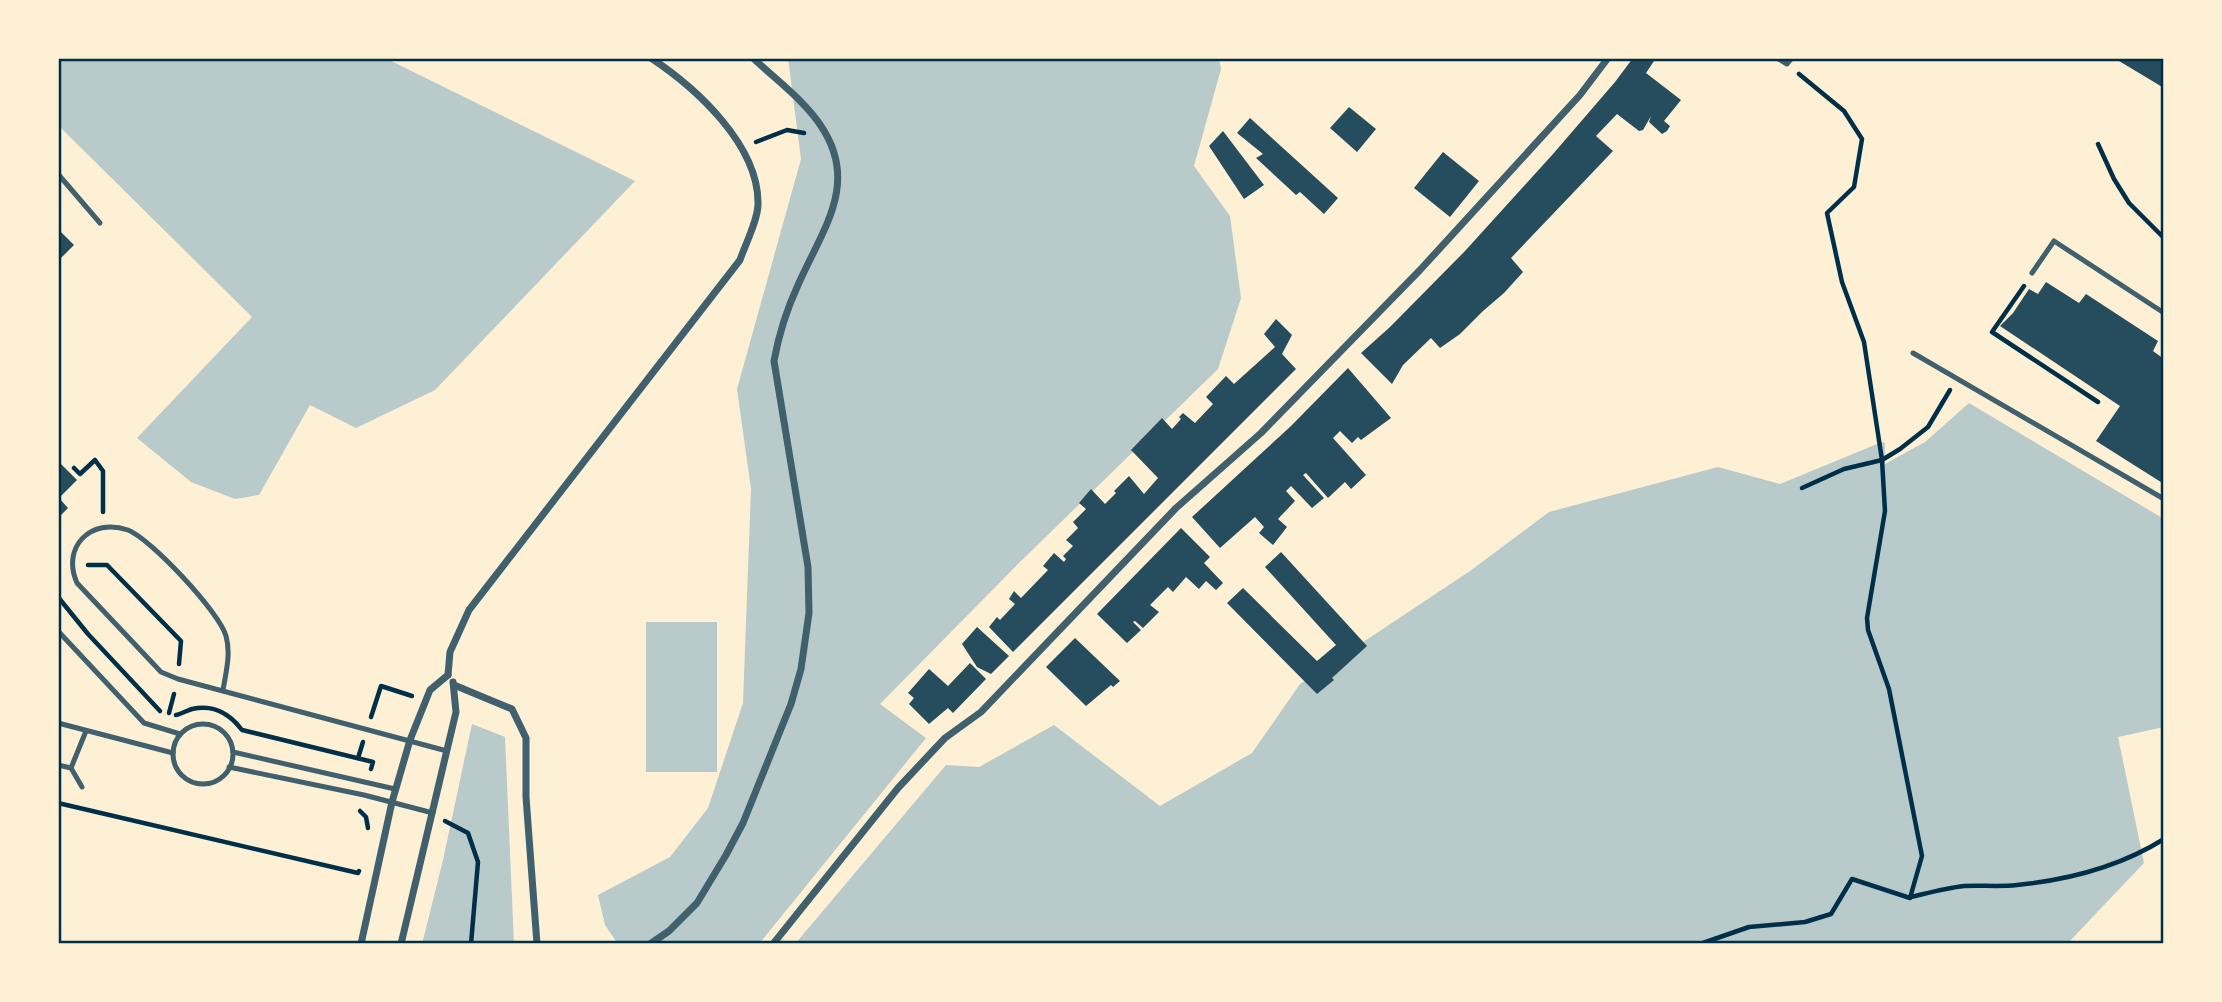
<svg xmlns="http://www.w3.org/2000/svg" width="2222" height="1002" viewBox="0 0 2222 1002" font-family="'Work Sans',sans-serif">
<style>
.green{fill:#b9caca}
.building{fill:#264d5e}
.lines{fill:none;stroke-linecap:round;stroke-linejoin:round}
.path{stroke:#003049;stroke-width:4.5}
.service{stroke:#3f606c;stroke-width:5}
.minor{stroke:#3f606c;stroke-width:7}
.neatline{fill:none;stroke:#003049;stroke-width:2.5}
</style>
<rect width="100%" height="100%" fill="#fdf0d5"/>
<g class="green">
<path d="M58,58H385L635,181L435,390L356,428L310,405L259,495L235,499L191,482L137,438L252,317L60,127Z"/>
<path d="M788,58H1219L1221,69L1194,166L1230,216L1241,298L1218,369L1019,563L880,704L926,738L759,944H618L605,925L598,895L670,857L708,808L743,703L751,489L737,389L801,159Z"/>
<path d="M1969,403L2164,519V727L2118,737L2144,863L2067,944H795L946,765L979,767L1054,725L1160,806L1252,753L1300,684L1470,571L1549,512L1718,467L1780,484L1882,442L1885,443V464L1925,442Z"/>
<rect x="646" y="622" width="71" height="150"/>
<path d="M472,724L505,737L514,944H422L443,860Z"/>
</g>
<g class="building">
<path d="M1633,58H1656L1646,73L1681,100L1664,121L1670,126L1667,131L1662,134L1649,122L1651,116L1643,130L1639,131L1617,114L1596,136L1613,151L1511,258L1523,272L1504,293L1483,311L1460,334L1440,348L1431,338L1403,365L1392,384L1361,353L1390,327L1465,251L1553,154L1615,82Z"/>
<path d="M2114,58H2164V88Z"/>
<path d="M1349,107L1376,129L1357,152L1330,128Z"/>
<path d="M1250,118L1338,198L1324,214L1300,192L1296,195L1256,158L1263,154L1237,133Z"/>
<path d="M1223,131L1264,185L1244,199L1209,146Z"/>
<path d="M1443,152L1479,181L1450,217L1414,188Z"/>
<path d="M58,229L74,245L58,261Z"/>
<path d="M2046,282L2079,303L2086,294L2158,341L2153,351L2164,359V484L2096,441L2120,406L2000,326L2013,313L2029,289L2038,294Z"/>
<path d="M1276,319L1292,335L1282,354L1296,369L1013,652L989,627L997,617L1000,620L1015,604L1009,599L1014,591L1021,598L1048,570L1043,566L1054,553L1064,562L1066,559L1063,556L1073,546L1066,540L1078,528L1073,522L1086,509L1079,503L1091,489L1105,504L1116,493L1114,491L1129,476L1144,494L1158,478L1131,450L1162,418L1172,429L1181,419L1179,417L1183,413L1195,423L1213,404L1206,397L1226,376L1234,384L1275,347L1264,334Z"/>
<path d="M1348,368L1391,418L1361,440L1358,437L1352,443L1340,431L1333,438L1366,475L1351,489L1345,482L1328,498L1306,473L1303,475L1324,498L1312,508L1291,486L1286,491L1295,501L1278,519L1287,527L1273,545L1259,533L1264,527L1255,517L1220,548L1192,517L1291,426Z"/>
<path d="M58,461L77,480L59,498L68,508L58,518Z"/>
<path d="M1181,528L1210,557L1204,563L1223,583L1216,590L1206,581L1199,589L1186,577L1173,592L1168,587L1150,605L1159,612L1143,628L1135,621L1133,622L1141,630L1127,643L1097,614Z"/>
<path d="M1281,552L1367,646L1332,678L1334,680L1317,694L1227,603L1243,588L1317,661L1336,645L1265,567Z"/>
<path d="M977,627L1009,656L991,674L977,667L962,644Z"/>
<path d="M1075,638L1120,681L1113,687L1111,685L1086,706L1046,667Z"/>
<path d="M970,663L986,679L953,713L948,708L929,724L909,704L914,698L908,693L929,669L948,686Z"/>
</g>
<g class="lines">
<g class="path">
<path d="M756,142L787,130L804,133"/>
<path d="M2098,144L2114,179L2129,203L2164,238"/>
<path d="M2024,286L1992,332L2098,402"/>
<path d="M74,468L80,474L95,460L103,471V512"/>
<path d="M1802,488L1844,469L1882,460L1900,449L1928,427L1950,390"/>
<path d="M88,565H107L181,641L179,664"/>
<path d="M58,597L88,634L160,711"/>
<path d="M169,713L174,694"/>
<path d="M176,715C181,714 186,711 192,709C213,704 230,714 242,730L373,762L371,769"/>
<path d="M371,717L381,686L412,696"/>
<path d="M358,758L363,742"/>
<path d="M58,803L358,873L359,871"/>
<path d="M360,811L366,817L368,828"/>
<path d="M445,821L468,833L478,862L471,944"/>
<path d="M1911,897C1928,893 1946,888 1964,886C1981,885 1999,887 2017,885C2067,880 2121,866 2164,839"/>
<path d="M1700,944L1749,927L1805,922L1831,914L1852,879L1910,898L1922,856L1889,689L1868,630L1867,618L1885,511L1882,460L1864,342L1842,282L1827,213L1854,187L1862,139L1844,111L1799,74"/>
</g>
<g class="service">
<path d="M1777,58L1787,64L1792,58"/>
<path d="M58,174L100,223"/>
<path d="M2032,273L2054,241L2164,313"/>
<path d="M1913,353L2164,499"/>
<path d="M58,631L144,723L180,734"/>
<path d="M223,690C226,672 231,654 226,636C220,613 151,539 128,530C91,517 61,547 77,583L161,672L178,679L447,751"/>
<path d="M58,723L173,753"/>
<circle cx="203" cy="754" r="30"/>
<path d="M233,752L395,789"/>
<path d="M58,765L71,768L82,787"/>
<path d="M229,767L364,795L433,813"/>
<path d="M71,768L86,731"/>
</g>
<g class="minor">
<path d="M448,675L450,652L469,610L740,260C745,245 758,220 758,204C759,145 696,88 651,58"/>
<path d="M454,685L512,709L526,738V797L537,944"/>
<path d="M361,944L392,802L410,740L430,690L448,675"/>
<path d="M401,944L456,712L453,682"/>
<path d="M650,944L669,931L697,903L726,855L743,823L791,704L801,669L809,613L808,567L774,361C779,333 786,311 798,285C822,230 860,184 821,126C804,100 775,79 753,58"/>
<path d="M773,944L898,788L945,738L981,712L1176,508L1261,433L1420,270L1580,95L1608,58"/>
</g>
</g>
<rect width="2222" height="1002" fill="none" stroke="#fdf0d5" stroke-width="119"/>
<rect x="60" y="60" width="2102" height="882" class="neatline"/>
</svg>
